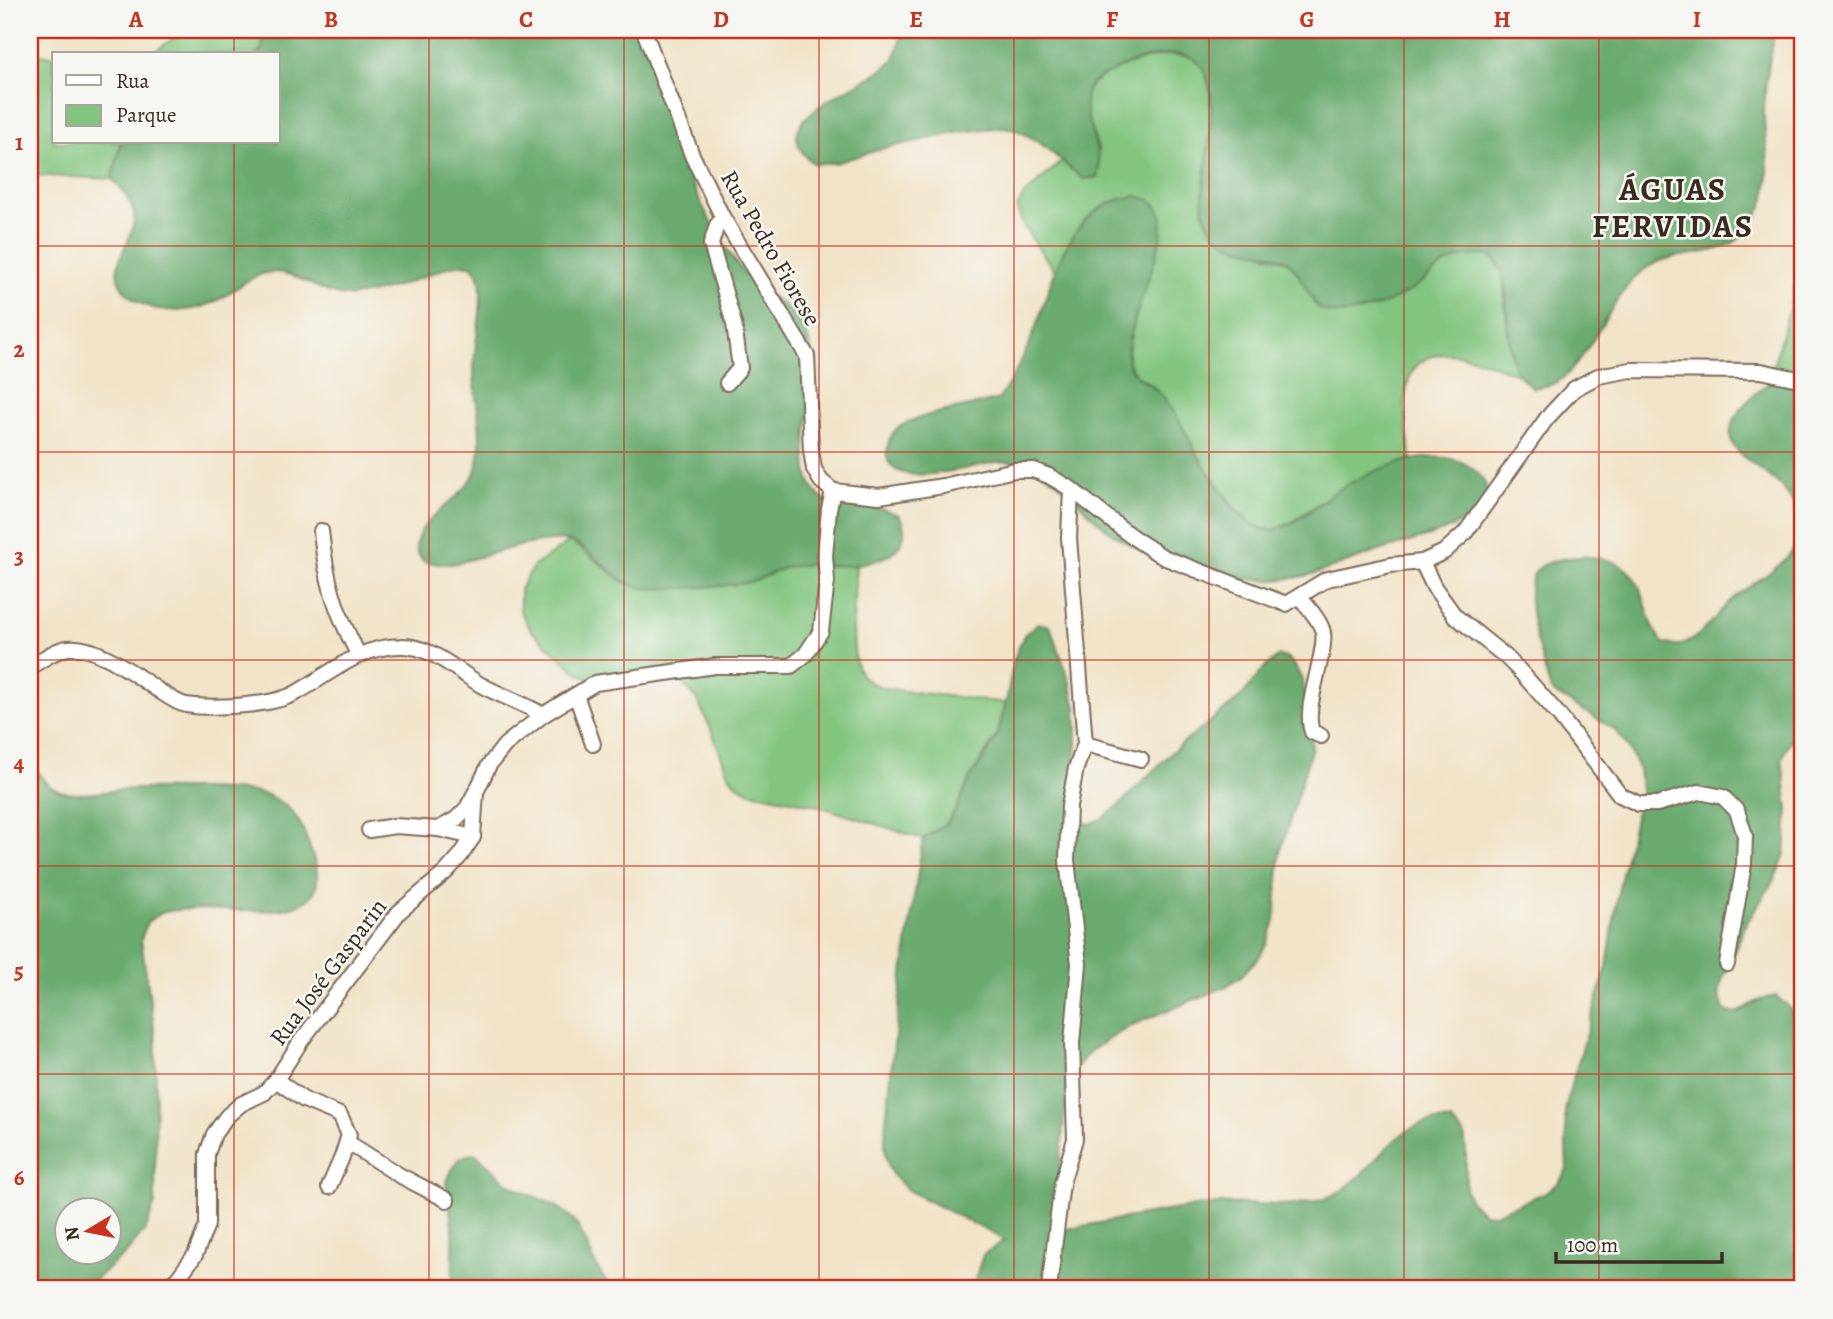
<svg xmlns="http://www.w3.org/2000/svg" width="1833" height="1319" viewBox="0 0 1833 1319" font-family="Alegreya,serif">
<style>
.green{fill:#82c57f;stroke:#5e784e;stroke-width:2}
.forest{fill:#69aa6e;stroke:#526a46;stroke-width:2;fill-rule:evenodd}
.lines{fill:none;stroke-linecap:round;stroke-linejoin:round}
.minor-casing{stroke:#7b6b59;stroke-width:18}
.minor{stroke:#fff;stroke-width:14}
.grid{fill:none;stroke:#c8321e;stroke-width:2;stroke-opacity:0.55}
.labels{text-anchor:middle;stroke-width:5;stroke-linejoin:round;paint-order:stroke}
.street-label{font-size:24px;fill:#3b2a1e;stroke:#f6f6f2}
.district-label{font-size:32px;font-weight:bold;letter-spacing:2px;fill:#3b2a1e;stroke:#f6f6f2}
.neatline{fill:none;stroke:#c8321e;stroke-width:2.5}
.grid-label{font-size:23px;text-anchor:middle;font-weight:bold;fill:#c8321e}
</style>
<rect width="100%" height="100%" fill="#f6f6f2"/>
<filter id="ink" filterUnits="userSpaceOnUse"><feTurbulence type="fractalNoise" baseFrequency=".0143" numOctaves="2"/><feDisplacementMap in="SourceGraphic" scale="14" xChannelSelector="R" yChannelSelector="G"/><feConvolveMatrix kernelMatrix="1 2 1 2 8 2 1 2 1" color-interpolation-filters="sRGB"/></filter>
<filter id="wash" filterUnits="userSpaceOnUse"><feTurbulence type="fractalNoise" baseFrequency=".00686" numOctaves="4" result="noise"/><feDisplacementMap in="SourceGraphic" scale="28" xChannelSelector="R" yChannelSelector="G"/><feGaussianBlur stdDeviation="1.57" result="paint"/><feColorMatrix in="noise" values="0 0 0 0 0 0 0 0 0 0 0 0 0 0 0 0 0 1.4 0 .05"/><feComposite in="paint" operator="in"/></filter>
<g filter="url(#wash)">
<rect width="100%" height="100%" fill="#f1e3c7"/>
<g class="green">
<path d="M181,30H265C266,38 263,47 258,54H151L174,38Z"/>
<path d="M30,51L54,57V142H121L112,179L30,175Z"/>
<path d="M1166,55C1176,55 1188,54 1197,61C1221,79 1208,161 1203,188L1267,255L1287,261L1301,275L1315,305L1325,311L1341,313L1385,303L1408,292L1436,269L1450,261L1467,256L1485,255L1492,257L1503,272L1507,328L1512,357L1518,374C1496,367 1472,355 1449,354C1391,353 1405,421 1412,459L1368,475L1335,492L1292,522L1276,529L1264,530L1251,523L1237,511L1202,463L1173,410L1153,386L1135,374L1128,363L1129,342L1140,302L1124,198C1083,212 1072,234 1056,273L1023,226L1017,208L1023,196L1063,160L1070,169L1099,151C1093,134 1084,116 1085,97C1088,72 1145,59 1166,55Z"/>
<path d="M1803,257V384L1791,380L1769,382Z"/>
<path d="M570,541L624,582L638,587L656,588L754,581L785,567L810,563L856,565C855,590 848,653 860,673C866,683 878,686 888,689L1006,703L998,733L970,778L957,808L946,823L923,839L815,805L751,792L737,785L728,774L711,729L696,698L681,682L668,678L589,680L574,670L531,630L520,611V589L533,567Z"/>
</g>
<g class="forest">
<path d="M265,30H638C657,70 666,114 681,155C696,196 717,238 743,272C765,301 798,301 810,345C821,387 792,459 815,491C832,514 861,504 884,510C889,511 894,514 899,515C917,546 884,561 858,565C835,568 813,561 789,567C777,569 766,577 754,581C739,586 653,591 637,587C613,581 588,543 566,541C527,539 489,556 452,564H438L423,561C419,555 414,550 417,541C423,515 464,500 475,472C487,441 474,402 474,370C474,343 482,316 481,289C481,279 478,273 471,265C451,262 434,274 415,280C396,287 374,293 353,296C322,299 297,267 267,273C248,276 233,293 216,301C188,315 142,316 122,287C105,262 141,236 133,210C129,198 121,188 112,179L121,142H278V54H258L262,48Z"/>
<path d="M902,30H1775C1770,57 1764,86 1764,114C1764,148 1776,181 1759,213C1728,272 1681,240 1641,272C1611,296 1584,372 1553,384C1547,386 1539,387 1533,388C1528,383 1521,379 1518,373C1500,344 1516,273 1492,257C1487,254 1481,255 1476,255C1444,256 1432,277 1408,292C1387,305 1351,318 1327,312C1311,308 1304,276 1289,263C1270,248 1240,254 1220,238C1211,230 1204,219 1203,206C1200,173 1233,65 1184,55C1165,51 1138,59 1122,67C1111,72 1098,77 1090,86C1073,107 1107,148 1097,177L1083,179L1040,143L1021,132L1004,127L961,132L885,148L835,163L814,164C756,118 863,88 888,65C898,56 900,42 902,30Z"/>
<path d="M1136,196C1144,198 1154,199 1158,208C1177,239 1121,322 1128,362C1131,378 1156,386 1165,399C1176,412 1184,429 1192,445C1204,466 1218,487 1233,507C1243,518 1257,531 1273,530C1294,527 1315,506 1332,494C1363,473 1431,443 1467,465C1483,475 1488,484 1488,503C1464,528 1421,539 1388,548C1355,558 1322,575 1287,579C1243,585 1168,565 1129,544C1093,526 1070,484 1035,468C1024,463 1010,461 998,462C975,464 892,493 887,456C886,446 890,434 898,428C917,413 974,407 999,399C1014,376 1026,353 1036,327C1055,273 1068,204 1136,196Z"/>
<path d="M1791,380L1803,384V713L1782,758L1788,810L1785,855L1774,880L1746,924L1722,980L1719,996L1725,1011C1743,1016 1743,1008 1758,1001C1763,998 1771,997 1776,996L1788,1006L1803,1029V1289H972L983,1255L1005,1240L909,1191C901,1184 892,1178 889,1167C881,1146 887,1115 889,1093C897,1008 910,923 923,839L947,823L957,808L970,778L991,747L998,733L1006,703L1014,659L1024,635L1038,623L1050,626L1070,682L1076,708L1077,744L1070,807L1077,821L1090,824L1102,819L1117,807L1173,751L1241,697L1264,668L1279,656L1288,658L1295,666L1302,680L1309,710L1312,747L1280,853L1275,921L1267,943L1259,957L1241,976L1225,987L1132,1025L1089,1052L1072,1073L1066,1093L1055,1231C1109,1222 1163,1209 1218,1204C1254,1201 1295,1211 1329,1197C1377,1177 1390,1115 1451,1121L1464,1134L1466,1148V1190L1470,1201L1484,1213L1495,1214L1544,1193L1559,1183L1567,1169L1565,1111L1570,1089L1607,967L1619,887L1641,792L1639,770L1627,745L1614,729L1551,691C1544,666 1517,590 1537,570C1546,561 1565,558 1577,557C1592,555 1618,560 1628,571C1648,590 1645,623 1663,643C1668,644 1674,646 1679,645C1698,642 1715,617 1727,604C1747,584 1789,567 1798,540C1800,532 1799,522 1797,514C1784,459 1695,462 1746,403C1764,384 1766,382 1791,380Z"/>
<path d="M30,756C36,768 42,783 55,789C74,798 99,792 118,790C147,788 175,789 203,789C224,790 247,789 267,795C274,798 283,804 289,809C302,821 307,841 313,856C318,871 321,890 307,900C279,921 203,903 165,912C159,913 153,919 147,922L141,940L156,1040L155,1203L146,1229L126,1253L84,1289H30ZM108,1210V1252H66V1210Z"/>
<path d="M474,1153C486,1161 495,1173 507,1182C527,1198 556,1199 573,1220C591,1242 591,1272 616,1289H456L453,1281V1231L446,1181L459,1158Z"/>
</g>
</g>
<g filter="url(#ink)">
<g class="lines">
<defs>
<g id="minor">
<path d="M645,30L646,36L692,155L723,218L807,356L811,450L814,469L821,481L833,491"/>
<path d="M723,218L717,225L711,244L734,324L740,368L727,383"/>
<path d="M833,491L879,496L943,486L1015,470H1033L1049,476L1071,489L1131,536L1163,557L1286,604L1327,579L1391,565L1422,562L1444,552L1465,533L1547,418L1574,389L1598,376L1631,370L1761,371L1803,380"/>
<path d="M321,531C326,581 335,610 358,654"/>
<path d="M1422,562L1434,587L1455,616L1505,656L1519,670L1558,714L1620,795L1639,804H1657L1699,792L1723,797L1737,811L1745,835L1744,864L1727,964"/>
<path d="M1300,597C1307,607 1318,617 1322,629C1330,647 1302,706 1312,732L1321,736"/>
<path d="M30,667C42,660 54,650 68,648C96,644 135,675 158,690C166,695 176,703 186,705C212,709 273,706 296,693C330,674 359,646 401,646C430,645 457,671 481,685C501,696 523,703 543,715"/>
<path d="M576,695L593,744"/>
<path d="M1085,744L1141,759"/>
<path d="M438,829L473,837"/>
<path d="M369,830L395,826L438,829L456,819L467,808L475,793"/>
<path d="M276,1080L304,1100L340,1115L349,1135L342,1157L329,1187"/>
<path d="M347,1142L399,1175L447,1200"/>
<path d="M165,1289L178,1278L195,1255L207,1225V1154L214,1134L227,1116L241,1104L264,1093L276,1080L301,1041L399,912L446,872L461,855L473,837L476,792L489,765L505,745L543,715L595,683L715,666H791L805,655L821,631L827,581L825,556L829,509L833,491"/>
<path d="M1049,1289L1062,1183L1075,1139L1072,1043L1079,964L1067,860L1069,806L1076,768L1085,744L1069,538L1071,489"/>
</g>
</defs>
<use href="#minor" class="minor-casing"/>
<use href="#minor" class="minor"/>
</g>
</g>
<path class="grid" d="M234,30V54M429,30V1289M624,30V1289M819,30V1289M1014,30V1289M1209,30V1289M1404,30V1289M1599,30V1289M234,142V1289M30,246H1803M30,452H1803M30,660H1803M30,866H1803M30,1074H1803"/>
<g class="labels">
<g class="street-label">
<text transform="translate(771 248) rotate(60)" y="8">Rua Pedro Fiorese</text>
<text transform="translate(328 972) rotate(-53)" y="8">Rua José Gasparin</text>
</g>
<g class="district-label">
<text x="1673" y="200">ÁGUAS<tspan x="1673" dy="37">FERVIDAS</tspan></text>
</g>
</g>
<rect width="1833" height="1319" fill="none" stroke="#f6f6f2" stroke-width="77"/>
<rect x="52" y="52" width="228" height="91" fill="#f6f6f2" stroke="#aba49d" stroke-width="2"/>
<rect x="66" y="75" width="35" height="10" fill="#ffffff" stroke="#aba49d" stroke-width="2"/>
<text x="116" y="88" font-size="21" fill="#3b2a1e">Rua</text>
<rect x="66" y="105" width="35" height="21" fill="#82c57f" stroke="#aba49d" stroke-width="2"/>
<text x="116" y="122" font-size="21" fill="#3b2a1e">Parque</text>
<g transform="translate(88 1231) rotate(260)"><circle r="33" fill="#f6f6f2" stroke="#aba49d" stroke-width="2"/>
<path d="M0-5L12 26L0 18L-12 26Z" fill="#c8321e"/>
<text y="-10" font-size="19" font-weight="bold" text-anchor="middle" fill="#3b2a1e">N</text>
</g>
<path d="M1556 1252v10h166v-10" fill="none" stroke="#3b2a1e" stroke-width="3.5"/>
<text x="1567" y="1252" font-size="21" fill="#3b2a1e" stroke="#f6f6f2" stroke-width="5" paint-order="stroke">100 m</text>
<rect x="38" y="38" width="1756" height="1242" class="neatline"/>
<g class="grid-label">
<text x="136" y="27">A</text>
<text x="331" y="27">B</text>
<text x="526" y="27">C</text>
<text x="721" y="27">D</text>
<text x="916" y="27">E</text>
<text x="1112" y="27">F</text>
<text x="1307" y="27">G</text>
<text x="1502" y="27">H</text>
<text x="1697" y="27">I</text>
<text x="19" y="150">1</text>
<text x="19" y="357">2</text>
<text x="19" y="564">3</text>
<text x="19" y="771">4</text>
<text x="19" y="978">5</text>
<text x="19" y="1185">6</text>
</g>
</svg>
